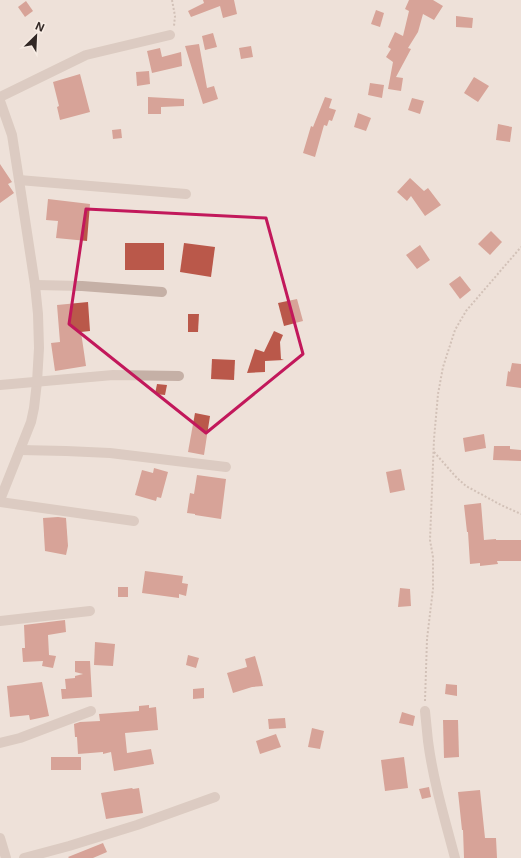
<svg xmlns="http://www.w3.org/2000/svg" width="521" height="858" viewBox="0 0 521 858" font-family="Inter,sans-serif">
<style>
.building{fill:#ba584a}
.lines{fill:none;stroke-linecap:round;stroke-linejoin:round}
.path{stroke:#b09a90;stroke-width:2;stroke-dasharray:2 2;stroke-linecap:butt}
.street{stroke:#c5b0a6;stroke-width:10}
.marked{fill:none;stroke:#c2185b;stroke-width:3;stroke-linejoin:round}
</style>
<rect width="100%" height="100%" fill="#eee1d9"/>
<g class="building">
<path d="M203,0H234L237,14L223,18L220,6L191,17L188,11L204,3Z"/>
<path d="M409,0H433L443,6L434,20L423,14L418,32L408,48L411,49L396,77L403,78L401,91L388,89L393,62L386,57L391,49L388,47L395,32L403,36L409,11L405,9Z"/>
<path d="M26,1L33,11L25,17L18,7Z"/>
<path d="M376,10L384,13L380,27L371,24Z"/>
<path d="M456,16L473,18L472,28L456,27Z"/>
<path d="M213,33L217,47L205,50L202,36Z"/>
<path d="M199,44L207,88L214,86L218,99L203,104L185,46Z"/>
<path d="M251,46L253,57L241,59L239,48Z"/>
<path d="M160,48L162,57L181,52L182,66L152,73L147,51Z"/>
<path d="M149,71L150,84L137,86L136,72Z"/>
<path d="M80,74L90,112L60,120L57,107L59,106L53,82Z"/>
<path d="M474,77L489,86L478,102L464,93Z"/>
<path d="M370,83L384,85L382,98L368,95Z"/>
<path d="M148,97L184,99V106L161,107V114H148Z"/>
<path d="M325,97L332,99L329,108L336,110L332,121L329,120L327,126L324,125L315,157L303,153L311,126L313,127Z"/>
<path d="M412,98L424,101L420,114L408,110Z"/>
<path d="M358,113L371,118L366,131L354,127Z"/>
<path d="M498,124L512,127L510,142L496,140Z"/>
<path d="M121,129L122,138L113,139L112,130Z"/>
<path d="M0,164L12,182L8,184L14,193L0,203Z"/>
<path d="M410,178L424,191L428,188L441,205L425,216L411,196L407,201L397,192Z"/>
<path d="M48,199L90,204L87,241L56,238L58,221L46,220Z"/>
<path d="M491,231L502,242L490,255L478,244Z"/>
<rect x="125" y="243" width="39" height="27"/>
<path d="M184,243L215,247L211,277L180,272Z"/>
<path d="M420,245L430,260L417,269L406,255Z"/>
<path d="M460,276L471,290L460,299L449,284Z"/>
<path d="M297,299L303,321L284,326L278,303Z"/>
<path d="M88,302L90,331L81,332L86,366L55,371L51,343L60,342L57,305Z"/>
<path d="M188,314H199L198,332H188Z"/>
<path d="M274,331L283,335L280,342L281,359L284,360L265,361V372L247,373L255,349L264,352Z"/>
<path d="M212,359L235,360L234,380L211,379Z"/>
<path d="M512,363L521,364V388L506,386L508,371L510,372Z"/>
<path d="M157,384L167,385L165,395L155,394Z"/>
<path d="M195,413L210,416L204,455L188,452Z"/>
<path d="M484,434L486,448L465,452L463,438Z"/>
<path d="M494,446H510V449L521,450V461L493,460Z"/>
<path d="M154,468L168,472L161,498L157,497L156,501L135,495L142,470L153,473Z"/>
<path d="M401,469L405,490L390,493L386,472Z"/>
<path d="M197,475L226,479L221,519L195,515V514L187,513L190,493L194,494Z"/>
<path d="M481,503L484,540L496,539V540H521V561H497L498,564L480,566V563L470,564L468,532H467L464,505Z"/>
<path d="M58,517L66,518L68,546L66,555L45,551L43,518Z"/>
<path d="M145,571L183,576L182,583L188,584L186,596L179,594V598L142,593Z"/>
<rect x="118" y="587" width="10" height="10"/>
<path d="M400,588L410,589L411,606L398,607Z"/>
<path d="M65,620L66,632L48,635L49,655L56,656L53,668L42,666L43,661L23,662L22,648H25L24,625Z"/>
<path d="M95,642L115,644L113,666L94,665Z"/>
<path d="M188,655L199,658L196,668L186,665Z"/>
<path d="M255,656L261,677L263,686L252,687L233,693L227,673L247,667L245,659Z"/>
<path d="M75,661H90L92,697L62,699L61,689H66L65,679L75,678V676L83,674L75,672Z"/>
<path d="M42,682L49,716L30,720L29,715L10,717L7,686Z"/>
<path d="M446,684L457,685V696L445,694Z"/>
<path d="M204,688V698L193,699V689Z"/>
<path d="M149,705V708L156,707L158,730L125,733L127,753L151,749L154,764L114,771L111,752L103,754V752L78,754L77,737H75L74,724L80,722L100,721L99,714L139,711V706Z"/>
<path d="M402,712L415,716L413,726L399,723Z"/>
<path d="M285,718L286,728L269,729L268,719Z"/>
<path d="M443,720H458L459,757L444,758Z"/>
<path d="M312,728L324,731L320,749L308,747Z"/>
<path d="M276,734L281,747L260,754L256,741Z"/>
<rect x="51" y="757" width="30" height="13"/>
<path d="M404,757L408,788L385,791L381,760Z"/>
<path d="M429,787L431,797L422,799L419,789Z"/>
<path d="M132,788L133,789L139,788L143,813L106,819L101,793Z"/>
<path d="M480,790L485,838H496L497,858H464L463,830H462L458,792Z"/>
<path d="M103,843L107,852L93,858H69L68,857Z"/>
</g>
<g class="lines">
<g class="path">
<path d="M172,0L175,16L174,26"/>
<path d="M434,452L457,478L466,486L501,505L521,514"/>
<path d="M425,701L427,639L433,589V557L430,540L434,439L438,394L443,367L455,330L466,311L521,247"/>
</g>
<g class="street">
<path d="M0,97L86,55L170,35"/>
<path d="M0,101L12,135L19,180L35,285L38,314L39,348L37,382L34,408L31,422L0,500"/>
<path d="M19,180L186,194"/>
<path d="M35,285L82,286L162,292"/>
<path d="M0,385L113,375L179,376"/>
<path d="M20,450L66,451L110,453L226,467"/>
<path d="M0,502L134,521"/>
<path d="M0,621L90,611"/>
<path d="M425,711C426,721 427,731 428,741C433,780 445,820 455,858"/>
<path d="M0,743L20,738L91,711"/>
<path d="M0,838L6,858"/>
<path d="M24,858L69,846L137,825L215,797"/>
</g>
</g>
<path d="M0 0H521V858H0ZM86,209L266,218L303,354L206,433L69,324Z" fill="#eee1d9" fill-opacity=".55" fill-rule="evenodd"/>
<path class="marked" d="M86,209L266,218L303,354L206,433L69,324Z"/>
<g transform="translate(36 36) rotate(24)" stroke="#f7ece4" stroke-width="3" paint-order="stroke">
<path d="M0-3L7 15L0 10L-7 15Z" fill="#322826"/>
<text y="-6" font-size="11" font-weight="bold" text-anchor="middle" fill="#322826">N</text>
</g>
</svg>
